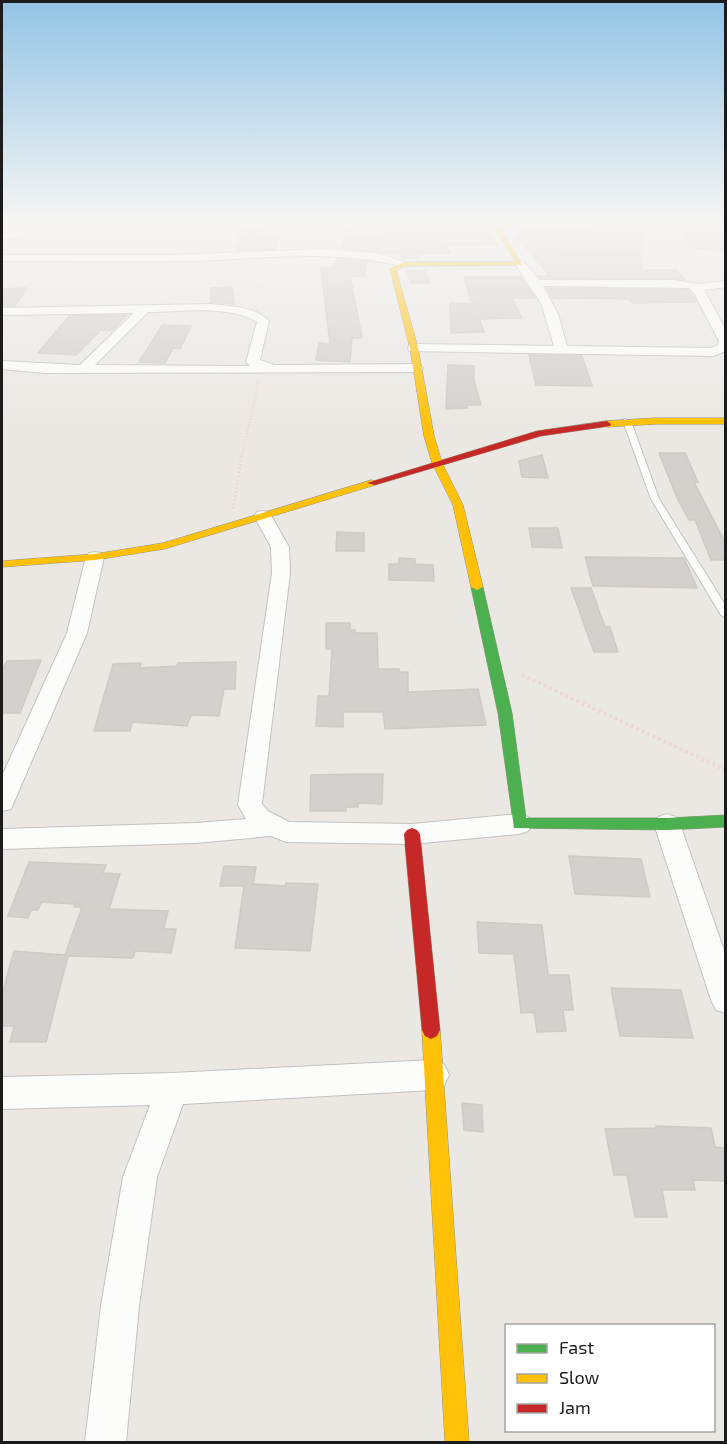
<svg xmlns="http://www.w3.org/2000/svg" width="727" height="1444" viewBox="0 0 727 1444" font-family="'Exo 2',sans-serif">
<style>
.building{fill:#d3d0cd;stroke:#cecac6;stroke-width:1.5}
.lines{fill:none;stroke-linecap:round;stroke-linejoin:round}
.lane-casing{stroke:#c3c2c0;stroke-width:2}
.street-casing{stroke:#c3c2c0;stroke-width:2}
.fast-casing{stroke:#95947c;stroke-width:1}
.slow-casing{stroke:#95947c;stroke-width:1}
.jam-casing{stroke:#95947c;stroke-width:1}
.path-far3{stroke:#ebd8d6;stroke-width:1.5;stroke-dasharray:1.5 1.5;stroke-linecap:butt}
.path-far2{stroke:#ebd8d6;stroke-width:2;stroke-dasharray:1.5 1.5;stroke-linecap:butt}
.path-far1{stroke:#ebd8d6;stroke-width:3;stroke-dasharray:2 2;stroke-linecap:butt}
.path{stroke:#ebd8d6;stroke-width:4;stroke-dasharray:3 3;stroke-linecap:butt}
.lane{fill:#fcfcfb;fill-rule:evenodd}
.street{fill:#fcfcfb;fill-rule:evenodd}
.fast{fill:#4caf50;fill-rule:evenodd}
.slow{fill:#ffc107;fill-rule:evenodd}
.jam{fill:#c62828;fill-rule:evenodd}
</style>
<rect width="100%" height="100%" fill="#ebe8e4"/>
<g class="building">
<path d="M348,222H495L489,229L498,245L446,246L450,253L417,254L418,257L403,259L398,254L341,248Z"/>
<path d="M594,222H644L642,270H677L685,280L540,278L539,276H550L516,236L533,226L579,231L581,227L591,228Z"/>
<path d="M679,222H726V251L691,248Z"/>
<path d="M242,227H263L264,238H277L276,249L236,250Z"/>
<path d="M338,259L367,262L365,276H350L362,338H352L350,362L316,360L319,343L330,344L321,268H332Z"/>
<path d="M407,271H425L430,283H411Z"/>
<path d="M464,277H521L535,298H512L522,318L479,319L484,332L451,333L450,303L472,304Z"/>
<path d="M232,287L234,304L211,302V288Z"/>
<path d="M27,288L15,306H2V289Z"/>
<path d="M547,288L688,290L696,302L633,303L630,299L552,298Z"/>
<path d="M127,315L113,330H101L76,355L38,353L69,316Z"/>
<path d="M162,325L191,326L180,349L173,348L165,363L139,362Z"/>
<path d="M529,355L582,356L592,386L536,385Z"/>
<path d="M448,365L474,366V381L481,405H467V408L446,409Z"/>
<path d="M659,453H685L698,482H694L726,544V560H711L695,520H689L678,500Z"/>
<path d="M542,455L548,478L522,477L519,461Z"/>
<path d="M529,528H558L562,548L532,547Z"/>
<path d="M337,532L364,533V551H336Z"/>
<path d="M585,557L684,558L697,588L593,586Z"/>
<path d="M399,558L415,559V564L433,565L434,581L389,580V564H399Z"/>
<path d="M571,588H591L605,627H610L618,652H594Z"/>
<path d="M326,623H350V630H355V633H377L378,669H399V672H408V692L478,689L486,725L385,729L383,712H343V727L316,726L318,696H329L332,649H326Z"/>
<path d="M41,660L20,713H2V670L7,661Z"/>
<path d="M236,662L235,689H224L219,716L191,715L187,726L132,722L130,731H94L113,664L141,663L140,668L177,666L178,663Z"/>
<path d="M360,774H383L382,804L358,803V807H346V811H310L311,775Z"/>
<path d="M569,856L641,859L650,897L575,894Z"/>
<path d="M29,862L106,865L103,873L120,874L109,909L168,911L164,929H176L171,953L135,951L133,958L68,956L46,1042H10L14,1026H2V994L14,951L65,955L82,907H74L75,904L41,902L38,910H31L28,918L8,916Z"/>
<path d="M224,866L256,867L253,884L285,886L286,883L318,884L310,951L235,948L244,886H220Z"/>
<path d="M477,922L542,925L548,975H569L573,1010H563L566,1031L537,1032L534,1012L521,1013L514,954L479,953Z"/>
<path d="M611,988L681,990L693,1038L620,1036Z"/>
<path d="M462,1103L482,1105L483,1132L464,1130Z"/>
<path d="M656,1126L711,1128L715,1147L726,1148V1181L693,1180L695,1190H662L667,1217H635L627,1175H614L605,1129L656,1128Z"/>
</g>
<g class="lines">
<defs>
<path id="lane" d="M624,419L631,421L659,499L726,606V618L721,615L651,499L623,421Z"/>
<g id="street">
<path d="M21,232L26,235L25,237L2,239V233Z"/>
<path d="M322,249L381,254L410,264L405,267C333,249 267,258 195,261C130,262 66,261 2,261V255H172Z"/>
<path d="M520,261L524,262L539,280H674L698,284L726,281V287L704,290L726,330V351L713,356L409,351L408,348L409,345L414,344L554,346L541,303L515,264ZM543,286L689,288L694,293L719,341L718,345L711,348L567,346L558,314Z"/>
<path d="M212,304C232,307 255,306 269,321L260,360L275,365L416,364L423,368L416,372L44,373L2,369V361L80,365L134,313L2,315V308ZM148,312C181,312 227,304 257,322L246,362L250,366L95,365Z"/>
<path d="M263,511L269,512L289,547L290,573L262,804L268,811L289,822L412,824L519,814L528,817L532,824L528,831L519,834L412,844L286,842L271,836L196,843L2,849V829L196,823L246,819L238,805L272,573L271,547L254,516L257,512Z"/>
<path d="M95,552L101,553L104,557L87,633L14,802L11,809L2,811V776L67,633L86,557L89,553Z"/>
<path d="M667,814L676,817L680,824L726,956V1013L716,1010L711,1000L654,824L658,817Z"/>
<path d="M433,1060L444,1064L449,1075L444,1086L433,1090L183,1104L157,1177L139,1306L126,1442H85L101,1306L123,1177L150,1105L2,1109V1077L172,1073Z"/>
</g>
<path id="fast" d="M477,584L483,587L512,713L526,818H667L726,815V827L667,830L514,828L498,713L471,587Z"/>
<g id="slow">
<path d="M504,222H512L501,229L522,265L406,266L396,270L418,348L434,436L442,463L463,505L483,587L477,590L471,587L453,505L432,463L424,436L410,348L390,269L405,262H516L495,229Z"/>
<path d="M656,418H726V424H656L607,427L603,424L607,421Z"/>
<path d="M372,480L377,483L375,485L164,549L95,560L2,567V561L95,554L163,543Z"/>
<path d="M431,1021L437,1024L440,1030L469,1442H445L422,1030L425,1024Z"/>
</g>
<g id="jam">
<path d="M607,421L611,424L610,426L541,436L375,485L367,483L537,431Z"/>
<path d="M412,828L417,830L420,834L440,1030L437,1036L431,1039L425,1036L422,1030L404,834L407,830Z"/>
</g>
</defs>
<use href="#lane" class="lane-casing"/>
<use href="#street" class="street-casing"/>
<use href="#fast" class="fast-casing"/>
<use href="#slow" class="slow-casing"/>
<use href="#jam" class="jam-casing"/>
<g class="path-far3">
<path d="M255,222L267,229L270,235"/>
<path d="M200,243L244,234L319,236L384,232"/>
<path d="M149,244L164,233L189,222"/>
<path d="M531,254L600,248L703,253"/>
<path d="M214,272L235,276L275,292"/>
</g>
<path class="path-far2" d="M242,455L256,395L257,381"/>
<path class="path-far1" d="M233,509L242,454"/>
<path class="path" d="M522,675L726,770"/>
<use href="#lane" class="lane"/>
<use href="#street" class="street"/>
<use href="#fast" class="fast"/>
<use href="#slow" class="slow"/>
<use href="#jam" class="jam"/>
</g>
<linearGradient id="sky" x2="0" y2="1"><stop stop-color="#93c4e5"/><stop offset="0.52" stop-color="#f6f5f3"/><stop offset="1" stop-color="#f6f5f3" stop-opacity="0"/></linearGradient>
<rect width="727" height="425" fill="url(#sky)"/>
<rect width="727" height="1444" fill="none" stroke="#1c1c1c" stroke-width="6"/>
<rect x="505" y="1324" width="210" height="108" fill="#ffffff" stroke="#a4a4a4" stroke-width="1.5"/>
<rect x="517" y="1344" width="30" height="9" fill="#4caf50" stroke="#a4a4a4" stroke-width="1.5"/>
<text x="559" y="1354" font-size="18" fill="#1c1c1c">Fast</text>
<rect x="517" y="1374" width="30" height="9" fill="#ffc107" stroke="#a4a4a4" stroke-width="1.5"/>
<text x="559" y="1384" font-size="18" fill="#1c1c1c">Slow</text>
<rect x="517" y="1404" width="30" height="9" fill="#c62828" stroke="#a4a4a4" stroke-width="1.5"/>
<text x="559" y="1414" font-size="18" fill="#1c1c1c">Jam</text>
</svg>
